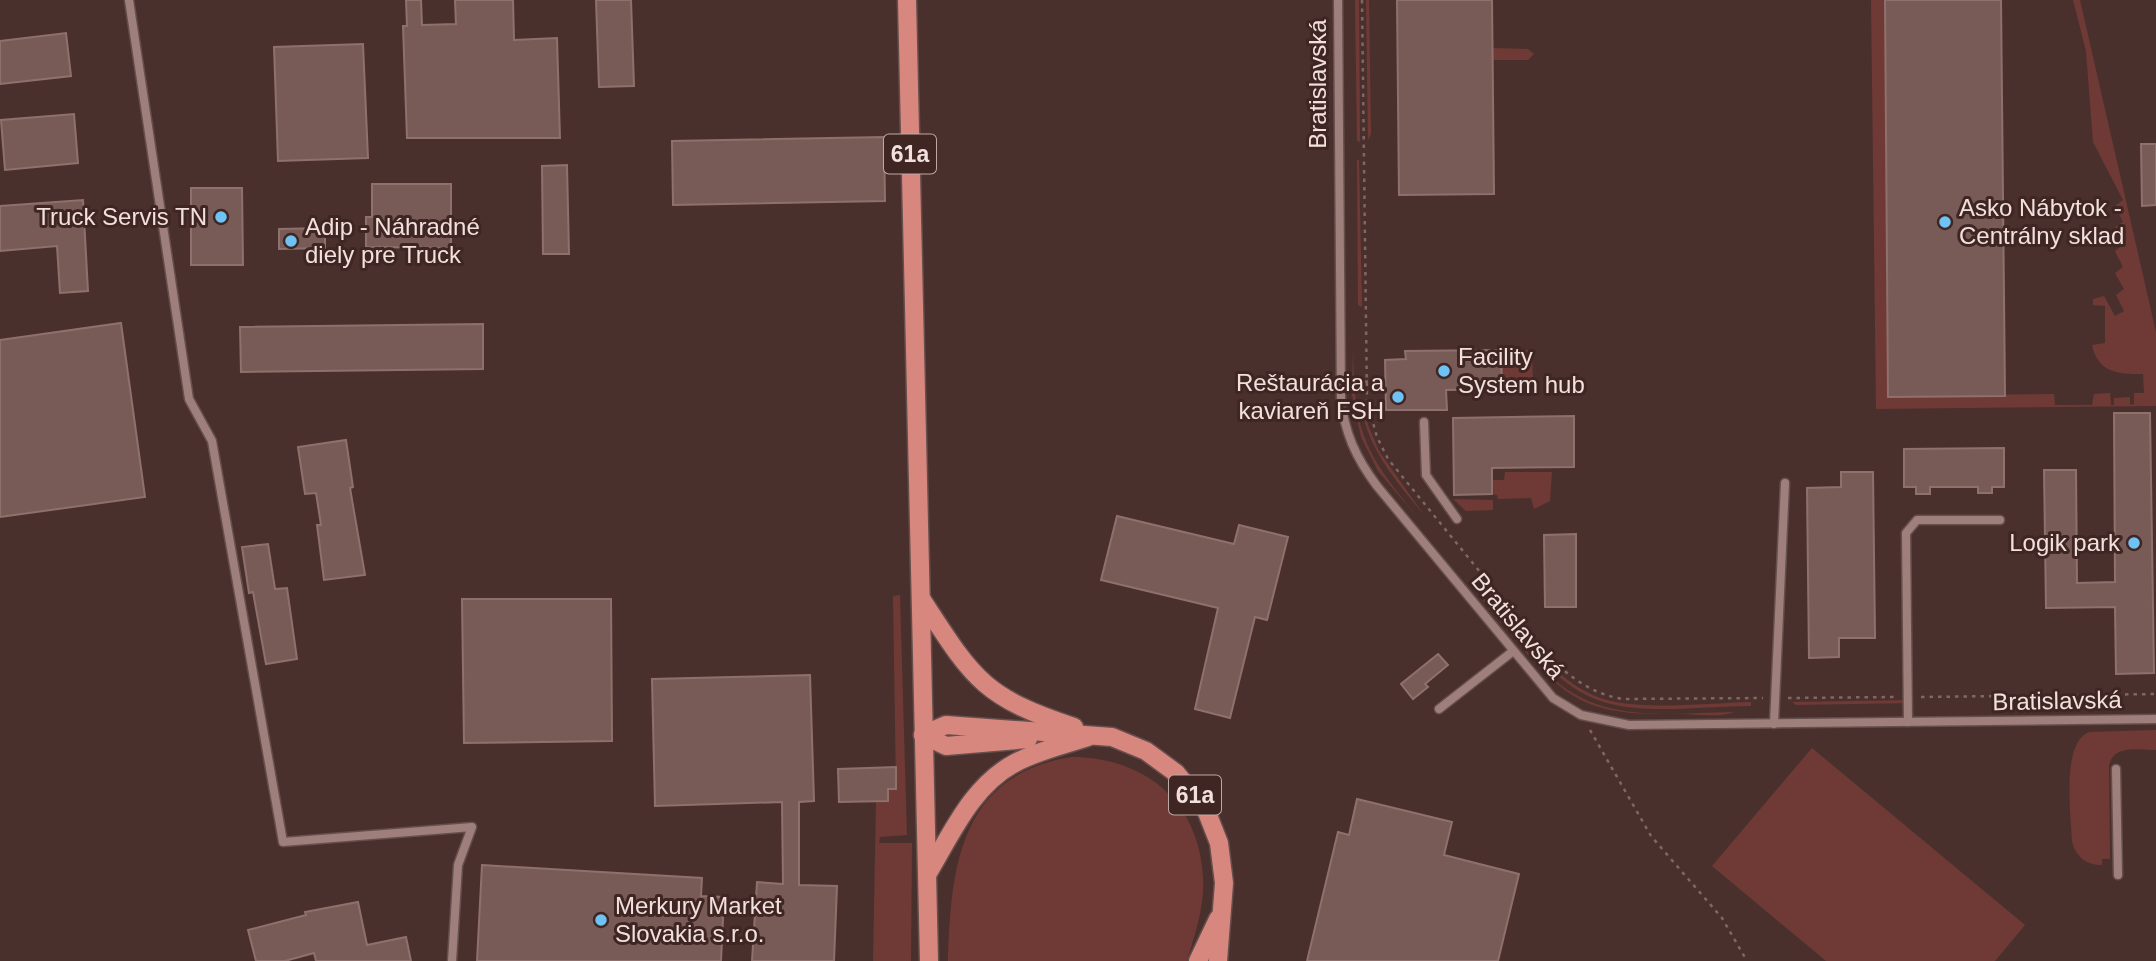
<svg xmlns="http://www.w3.org/2000/svg" width="2156" height="961" viewBox="0 0 2156 961" font-family="Arial,sans-serif">
<style>
.green{fill:#6f3a35}
.building{fill:#785b57;stroke:#8f706c;stroke-width:2}
.lines{fill:none;stroke-linecap:round;stroke-linejoin:round}
.lane-casing{stroke:#654f4d;stroke-width:11}
.primary-casing{stroke:#654f4d;stroke-width:21}
.path{stroke:#7e6764;stroke-width:2.5;stroke-dasharray:3.5 5;stroke-linecap:butt}
.lane{stroke:#9e7f7b;stroke-width:8}
.primary{stroke:#d8877f;stroke-width:18}
.poi-dot{fill:#6fc2f4;stroke:#3f2623;stroke-width:2.5}
.labels{text-anchor:middle;stroke-width:6;stroke-linejoin:round;paint-order:stroke}
.shield{fill:#3f2623;stroke:#bca8a5;stroke-width:2}
.shield-label{font-size:23px;font-weight:bold;fill:#f1e0dd}
.street-label{font-size:24px;fill:#f1e0dd;stroke:#3f2623}
.poi-label{font-size:24px;fill:#f1e0dd;stroke:#3f2623;text-anchor:start}
</style>
<rect width="100%" height="100%" fill="#4a302d"/>
<g class="green">
<path d="M1355,0H1359L1360,142L1357,141Z"/>
<path d="M1366,0H1369L1371,134L1368,140Z"/>
<path d="M1871,0H1885L1889,396L2054,394L2055,405H2092L2094,394L2110,393L2111,405H2114V398L2130,397V404L2134,405V393H2144L2143,374C2118,374 2098,373 2092,345L2105,343V306L2093,305V299L2104,296L2115,316L2124,311L2116,295L2124,289L2115,273L2123,267L2115,251L2123,245L2115,227L2123,222L2115,206L2123,200L2093,142L2086,51L2073,0H2080L2156,332V406L1876,409Z"/>
<path d="M1492,48L1528,49L1534,54L1528,60H1493Z"/>
<path d="M1357,160H1359L1362,307L1358,305Z"/>
<path d="M1353,346C1354,435 1364,451 1419,519L1378,471L1361,437L1352,395Z"/>
<path d="M1501,350H1532L1533,388L1502,389Z"/>
<path d="M1360,400H1364L1368,425L1379,451L1424,515C1395,480 1366,447 1360,400Z"/>
<path d="M1505,472H1552L1550,501L1534,509L1531,498L1498,499L1497,495L1492,494V480H1504Z"/>
<path d="M1453,499L1493,500V510L1466,511Z"/>
<path d="M1480,579C1516,622 1553,688 1611,701C1653,710 1708,703 1751,702V706C1708,706 1652,714 1611,704C1552,691 1514,625 1479,582Z"/>
<path d="M1478,591C1502,617 1521,648 1547,673C1600,725 1666,713 1734,712C1721,718 1697,714 1681,714C1593,715 1570,706 1514,638C1502,623 1486,608 1478,591Z"/>
<path d="M900,595L907,835L880,837L879,843H912L911,961H873L876,801L888,789L896,788L893,596Z"/>
<path d="M1912,700V703L1796,705L1792,702Z"/>
<path d="M2156,730V750C2139,750 2113,744 2109,766L2110,859H2102V865C2086,865 2076,857 2072,842C2071,815 2061,743 2089,732Z"/>
<path d="M1812,748L2025,925L1995,961H1826L1712,866Z"/>
<path d="M1071,757C1144,757 1199,801 1203,877C1205,905 1195,934 1187,961H948C951,866 960,775 1071,757Z"/>
</g>
<g class="building">
<path d="M406,0H421L422,25L456,24L455,0H513L514,40L557,38L560,138H407L403,26H407Z"/>
<path d="M596,0H631L634,86L599,87Z"/>
<path d="M1397,0H1492L1494,194L1399,195Z"/>
<path d="M1885,0H2001L2005,396L1888,397Z"/>
<path d="M66,33L71,76L0,84V41Z"/>
<path d="M363,44L368,158L278,161L274,47Z"/>
<path d="M74,114L78,163L5,170L1,120Z"/>
<path d="M884,137L885,201L673,205L672,141Z"/>
<path d="M2141,144H2156V205L2142,206Z"/>
<path d="M567,165L569,254H543L542,166Z"/>
<path d="M372,184H451V248L366,247V217H372Z"/>
<path d="M191,188H242L243,265H191Z"/>
<path d="M83,200L88,291L60,293L57,246L0,251V206Z"/>
<path d="M325,228V248L279,249V229Z"/>
<path d="M121,323L145,497L0,517V340Z"/>
<path d="M483,324V369L241,372L240,327Z"/>
<path d="M1501,350L1502,389L1446,390L1447,410H1386L1385,360L1406,359L1405,351Z"/>
<path d="M2114,413H2150L2154,673L2116,674L2115,607L2046,608L2044,470H2076L2077,583L2115,582Z"/>
<path d="M1574,416V467L1492,468V494L1454,495L1453,418Z"/>
<path d="M346,440L353,487L350,488L365,575L324,580L317,525H321L316,493L305,494L298,447Z"/>
<path d="M2004,448V487H1992V493H1978V487H1930V494H1916V487H1904V449Z"/>
<path d="M1841,472H1873L1875,638H1839V657L1809,658L1807,488L1841,487Z"/>
<path d="M1117,516L1234,544L1239,525L1288,537L1267,620L1255,617L1230,718L1195,709L1218,608L1101,580Z"/>
<path d="M1576,534V607H1545L1544,535Z"/>
<path d="M268,544L275,589L287,588L297,659L266,664L253,592L249,593L242,547Z"/>
<path d="M462,599H611L612,741L464,743Z"/>
<path d="M1438,654L1448,665L1425,684L1428,687L1413,699L1401,684Z"/>
<path d="M810,675L814,801L799,802V885L837,886L834,961H752L757,882L783,884L782,802L655,806L652,679Z"/>
<path d="M896,767V789H888V801L839,802L838,769Z"/>
<path d="M1357,799L1452,822L1444,855L1519,874L1498,961H1307L1338,832L1349,835Z"/>
<path d="M482,865L702,878L701,896L724,897L721,961H477Z"/>
<path d="M358,902L367,945L406,937L411,961H316L314,953L285,961H256L248,930L306,915L305,912Z"/>
</g>
<g class="lines">
<defs>
<g id="lane">
<path d="M129,0L189,399L212,441L283,842L472,827L458,865L452,961"/>
<path d="M1338,0L1341,398C1344,432 1356,458 1377,486L1553,698L1581,715L1629,725L2156,719"/>
<path d="M1424,422L1426,475L1457,519"/>
<path d="M1439,709L1512,652"/>
<path d="M1908,722L1906,533L1917,520H2000"/>
<path d="M1774,724L1785,483"/>
<path d="M2116,769L2118,875"/>
</g>
<g id="primary">
<path d="M907,0L929,961"/>
<path d="M922,600C973,678 982,697 1074,727"/>
<path d="M923,735L946,725L1112,737L1146,751L1176,773L1206,810L1219,843L1224,883L1218,961"/>
<path d="M923,735L946,746L1028,739"/>
<path d="M928,873C952,833 972,786 1015,763C1037,751 1064,745 1088,737"/>
<path d="M1198,961L1218,919"/>
</g>
</defs>
<use href="#lane" class="lane-casing"/>
<use href="#primary" class="primary-casing"/>
<g class="path">
<path d="M1362,0L1367,401L1377,437L1388,459L1542,648C1563,673 1590,694 1623,699L1763,698"/>
<path d="M1356,382L1386,381"/>
<path d="M1921,697L2156,694"/>
<path d="M1788,698L1896,697"/>
<path d="M1590,730L1651,836L1722,918L1747,961"/>
</g>
<use href="#lane" class="lane"/>
<use href="#primary" class="primary"/>
</g>
<g class="poi-dot">
<circle cx="221" cy="217" r="7"/>
<circle cx="1945" cy="222" r="7"/>
<circle cx="291" cy="241" r="7"/>
<circle cx="1444" cy="371" r="7"/>
<circle cx="1398" cy="397" r="7"/>
<circle cx="2134" cy="543" r="7"/>
<circle cx="601" cy="920" r="7"/>
</g>
<g class="labels">
<g class="shield">
<rect x="884" y="134.5" width="52" height="39" rx="5"/>
<rect x="1169" y="775.5" width="52" height="39" rx="5"/>
</g>
<g class="shield-label">
<text x="910" y="162">61a</text>
<text x="1195" y="803">61a</text>
</g>
<g class="street-label">
<text transform="translate(1318 84) rotate(-90)" y="8">Bratislavská</text>
<text transform="translate(1518 626) rotate(50)" y="8">Bratislavská</text>
<text transform="translate(2057 701) rotate(-1)" y="8">Bratislavská</text>
</g>
<g class="poi-label">
<text x="1959" y="216">Asko Nábytok -<tspan x="1959" dy="28">Centrálny sklad</tspan></text>
<text x="207" y="225" text-anchor="end">Truck Servis TN</text>
<text x="305" y="235">Adip - Náhradné<tspan x="305" dy="28">diely pre Truck</tspan></text>
<text x="1458" y="365">Facility<tspan x="1458" dy="28">System hub</tspan></text>
<text x="1384" y="391" text-anchor="end">Reštaurácia a<tspan x="1384" dy="28">kaviareň FSH</tspan></text>
<text x="2120" y="551" text-anchor="end">Logik park</text>
<text x="615" y="914">Merkury Market<tspan x="615" dy="28">Slovakia s.r.o.</tspan></text>
</g>
</g>
</svg>
